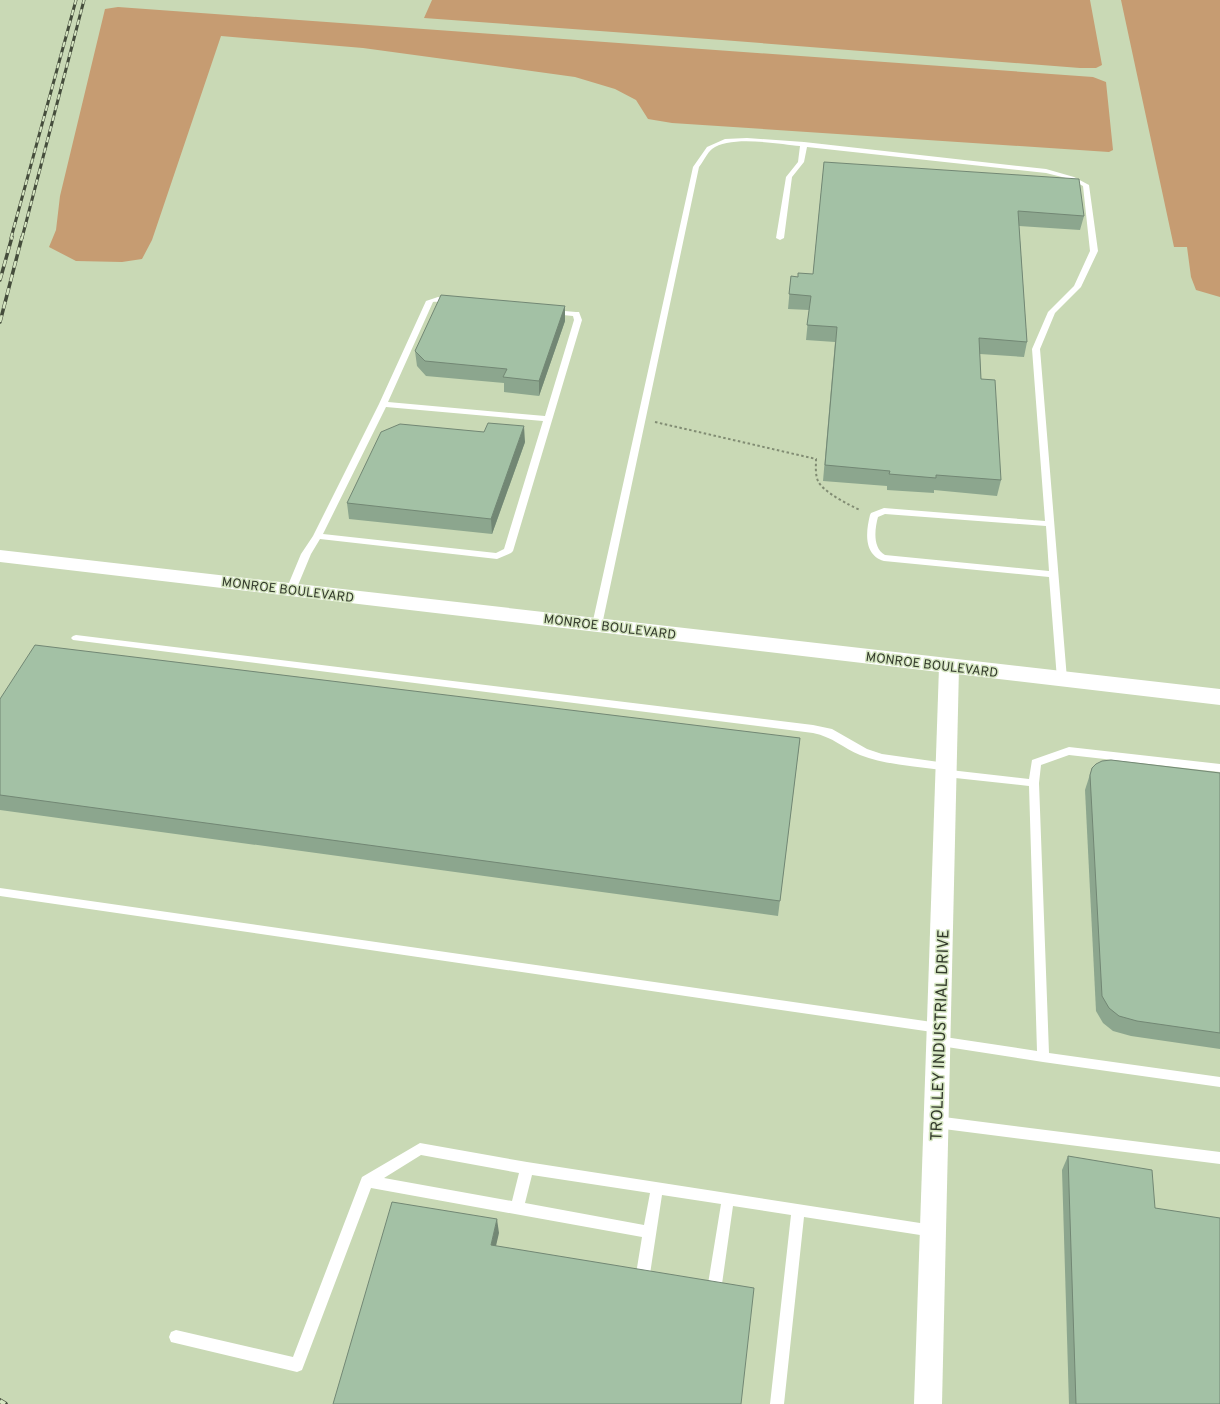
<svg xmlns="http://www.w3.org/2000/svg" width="1220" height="1404" viewBox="0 0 1220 1404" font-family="Overpass,sans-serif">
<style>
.green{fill:#c69c72}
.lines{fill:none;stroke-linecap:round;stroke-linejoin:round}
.path{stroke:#818c73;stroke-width:2;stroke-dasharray:2.5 2.5;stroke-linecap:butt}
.lane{fill:#fff;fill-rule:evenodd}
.street{fill:#fff;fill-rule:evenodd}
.secondary{fill:#fff;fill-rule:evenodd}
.rail-far2-casing{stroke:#454d3c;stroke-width:3}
.rail-far1-casing{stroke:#454d3c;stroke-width:3.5}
.rail-casing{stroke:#454d3c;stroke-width:5.5}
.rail-far2{stroke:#d6e6c2;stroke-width:2;stroke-dasharray:5.5;stroke-linecap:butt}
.rail-far1{stroke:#d6e6c2;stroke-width:2.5;stroke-dasharray:7;stroke-linecap:butt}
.rail{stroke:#d6e6c2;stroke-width:4;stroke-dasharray:12;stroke-linecap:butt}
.wall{fill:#8ca68e}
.shaded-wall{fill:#728774}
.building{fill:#a3c1a5;stroke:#728774}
.labels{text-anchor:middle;stroke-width:3;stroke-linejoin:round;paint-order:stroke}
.street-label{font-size:13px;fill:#32392b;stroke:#d6e6c2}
.near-street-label{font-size:16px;fill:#32392b;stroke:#d6e6c2}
</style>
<rect width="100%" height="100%" fill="#c9d9b5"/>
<g class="green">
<path d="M432,0H1090L1102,65L1096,68H1080L722,40L424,18Z"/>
<path d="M1121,0H1220V297L1196,290L1191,277L1187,247H1174Z"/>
<path d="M118,7L1093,77L1106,82L1113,150L1109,152L672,123L648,119L636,100L615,89L575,77L363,48L221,36L152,240L142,259L122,262L76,261L49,247L56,230L60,196L105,9Z"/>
</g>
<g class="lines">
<path class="path" d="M655,422L816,459C816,466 815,474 818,481C823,492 849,505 860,510"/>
<g class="lane">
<path d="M747,138L804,142L1046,169L1074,177L1089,185L1098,251L1081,287L1055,313L1040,349L1067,679L1065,681L1062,682L1057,679L1049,577L884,561C863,555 866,531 870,515L871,513L884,508L1045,521L1032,349L1048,312L1074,286L1090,251L1083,186L1070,179L1046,173L807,147L804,162L792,177L784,238L780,240L776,238L786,177L798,162L800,146C778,144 730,135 712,149C707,153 703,162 699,167L602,625L597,628L592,625L693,167L707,147L725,139ZM885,514L1046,526L1049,571L885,555C872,548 875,528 878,517Z"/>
<path d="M438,297L454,299L455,301C449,305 440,301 433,302L388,402L545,416L574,320L573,316L553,314L549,312L553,310L576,312H579L582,320L513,551L511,553L497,559L320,539L311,554L296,590L294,592H288L286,590L301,554L313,536L379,404L426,301ZM386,407L543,421L504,549L496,553L323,534Z"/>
<path d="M76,635L813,725L832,729L867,749L882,754L946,763L950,764L951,767L950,770L1029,779L1032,760L1069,747L1220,764V772L1069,755L1041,765L1039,783L1049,1053L1220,1077V1087L1043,1062L934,1045L932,1041L934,1037L938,1036L1037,1051L1029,786L946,777L942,776L941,773L942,770C915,766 886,765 860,755C843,748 833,737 813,733L73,640L71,638L73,636Z"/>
<path d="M0,888L939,1023L943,1024L945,1028L943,1032L939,1033L0,896Z"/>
<path d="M936,1116L1220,1152V1164L936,1128L932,1126L930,1122L932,1118Z"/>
<path d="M420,1143L527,1162L933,1225L938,1227L940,1231L938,1235L933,1237L804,1217L784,1404H770L791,1215L733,1206L722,1284L720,1289L715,1291L710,1289L708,1284L721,1204L662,1195L650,1274L648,1279L643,1281L638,1279L636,1274L642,1237L371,1188L302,1370L297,1372L171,1342L169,1337L171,1332L176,1330L293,1357L362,1177ZM421,1155L519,1173L512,1201L384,1178ZM532,1175L650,1193L644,1225L525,1203Z"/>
</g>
<path class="street" d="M949,660L956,662L959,667L942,1404H914L939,667L942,662Z"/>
<path class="secondary" d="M0,550L1220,689V705L0,562Z"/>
<defs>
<g id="rail-far2">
<path d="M11,238L76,0"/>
<path d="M22,238L84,0"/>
</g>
<g id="rail-far1">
<path d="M0,280L12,237"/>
<path d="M0,322L22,237"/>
</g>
<path id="rail" d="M0,1401L5,1404"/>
</defs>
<use href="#rail-far2" class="rail-far2-casing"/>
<use href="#rail-far1" class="rail-far1-casing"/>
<use href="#rail" class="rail-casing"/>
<use href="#rail-far2" class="rail-far2"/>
<use href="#rail-far1" class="rail-far1"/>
<use href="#rail" class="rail"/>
</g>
<g class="wall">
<path d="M824,162L1084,216L1080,230L1019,226L1027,342L1024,357L980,354L981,379L1001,480L997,496L934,490V493L887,490V486L823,481L835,342L806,340L809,310L788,309L791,276L798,277L813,274Z"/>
<path d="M565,306V321L539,396L504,392V383L426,376L417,366L415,351Z"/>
<path d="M525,442L492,534L349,519L347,503Z"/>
<path d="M0,699L800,738L778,916L0,810Z"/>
<path d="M1092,768L1220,773V1049L1131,1036L1113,1031L1103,1023L1096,1011L1085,790Z"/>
<path d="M1068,1156L1155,1208L1220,1404H1069L1062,1170Z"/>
</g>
<g class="shaded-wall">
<path d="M565,306V321L539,396V381Z"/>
<path d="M524,426L525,442L492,534L491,519Z"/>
<path d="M497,1219L499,1233L493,1259L491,1245Z"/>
</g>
<g class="building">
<path d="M824,162L1079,179L1084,216L1018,211L1027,342L979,338L981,379L995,380L1001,480L936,475V478L889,474L890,471L825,465L837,327L807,325L811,296L789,294L791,276L798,277V273L813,274Z"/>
<path d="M441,295L565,306L539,381L503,377L507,369L425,361L415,351Z"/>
<path d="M488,423L524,426L491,519L347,503L381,432L400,424L484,432Z"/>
<path d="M35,645L800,738L780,901L0,795V699Z"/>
<path d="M1111,760L1220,773V1033L1137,1021L1119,1016L1109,1008L1102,996L1090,775L1092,768L1096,764L1102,761Z"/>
<path d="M1068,1156L1152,1170L1155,1208L1220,1218V1404H1076Z"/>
<path d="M392,1202L497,1219L491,1245L754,1288L741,1404H333Z"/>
</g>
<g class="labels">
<g class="street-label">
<text transform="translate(288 589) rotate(7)" y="5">MONROE BOULEVARD</text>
<text transform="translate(610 626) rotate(7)" y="5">MONROE BOULEVARD</text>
<text transform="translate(932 664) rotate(7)" y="5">MONROE BOULEVARD</text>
</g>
<g class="near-street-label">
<text transform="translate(939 1035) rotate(-88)" y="6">TROLLEY INDUSTRIAL DRIVE</text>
</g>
</g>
</svg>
